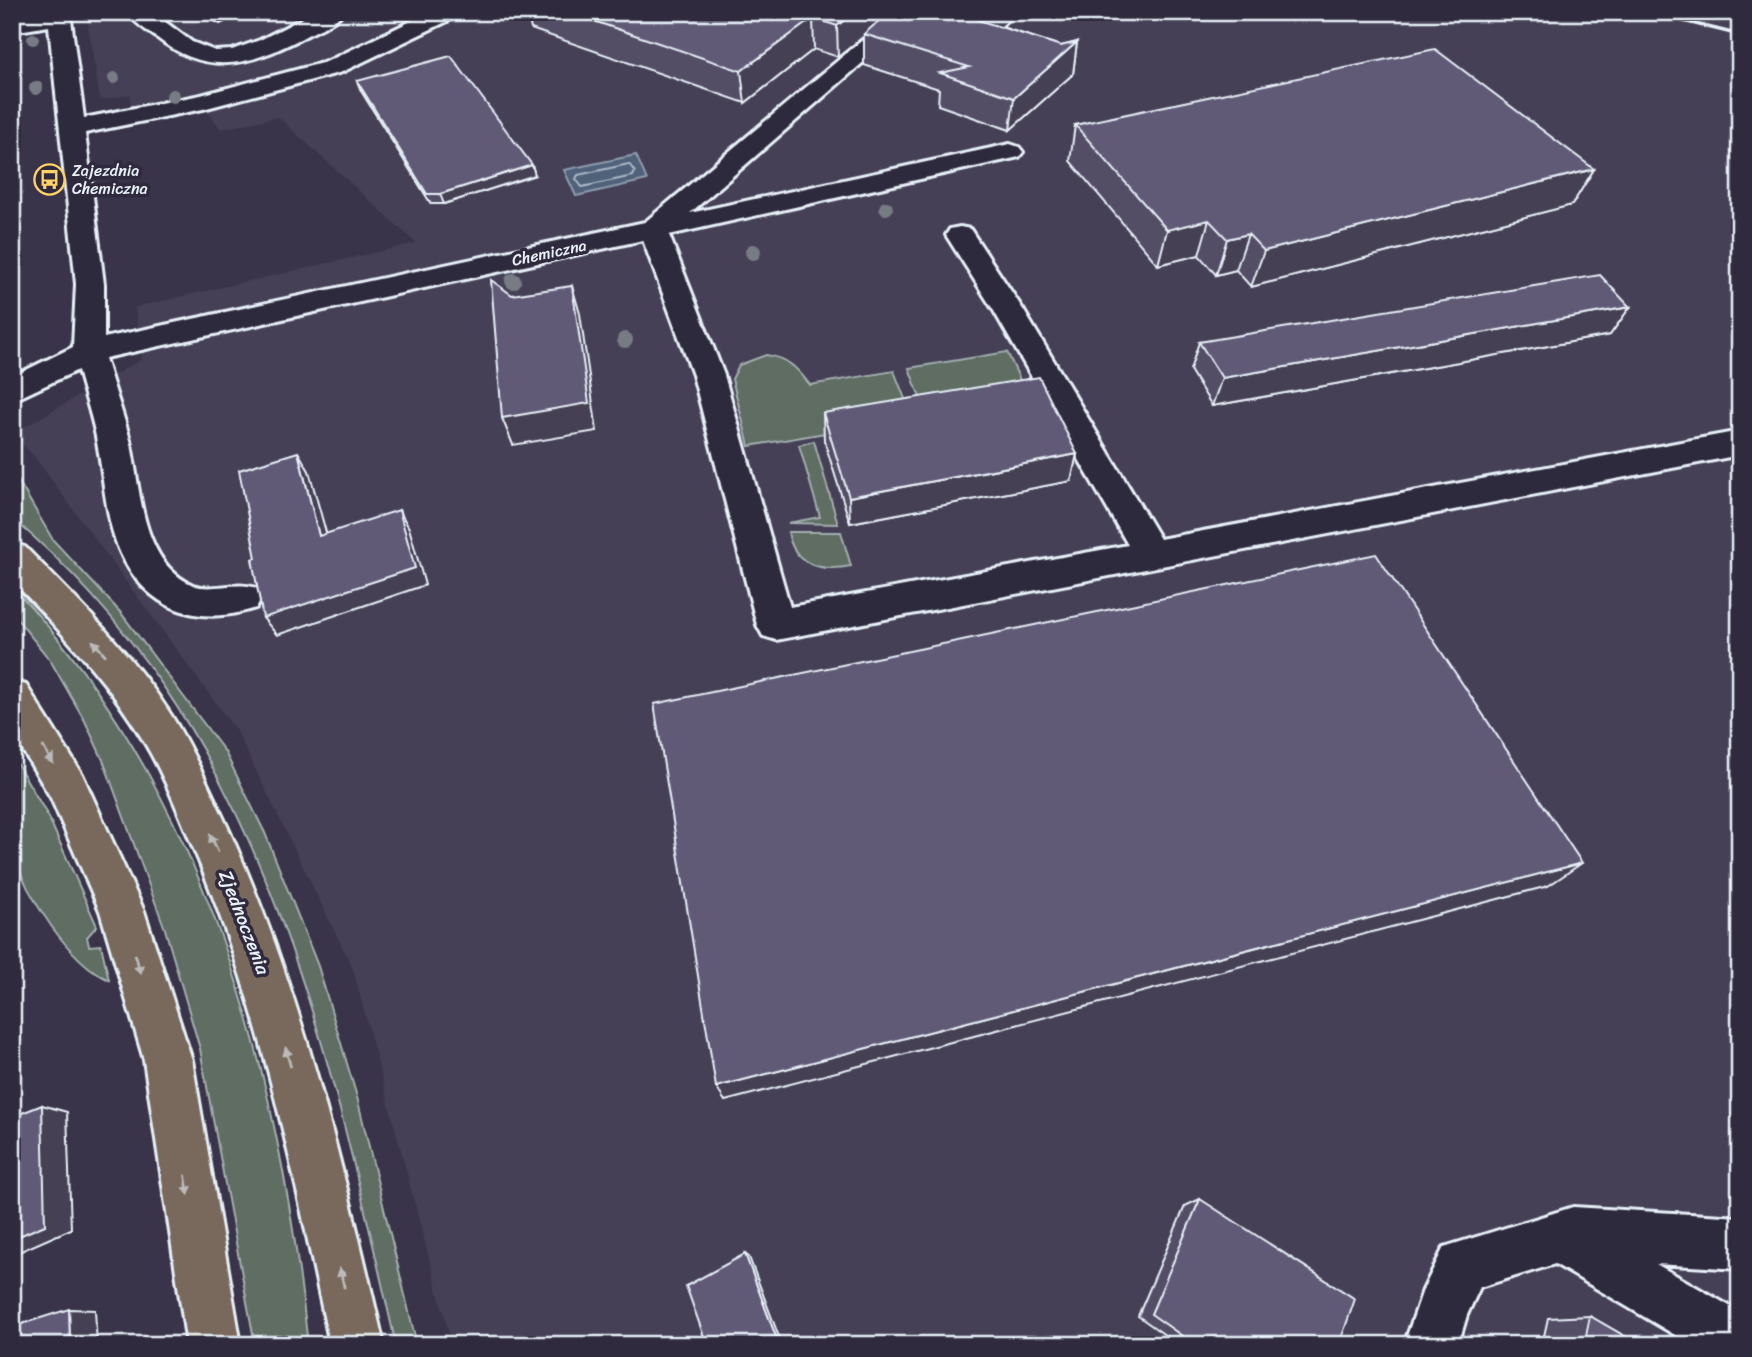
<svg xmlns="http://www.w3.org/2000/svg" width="1752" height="1357" viewBox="0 0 1752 1357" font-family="Sriracha,sans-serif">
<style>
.built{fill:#453f57}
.green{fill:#5e6d64;stroke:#a3afae;stroke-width:2}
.water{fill:#4f627a;stroke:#8c9bac;stroke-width:2}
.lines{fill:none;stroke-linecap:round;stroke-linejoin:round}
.shore{stroke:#abb8c6;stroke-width:2}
.minor-casing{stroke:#e8f1f8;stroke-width:6}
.major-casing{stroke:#e8f1f8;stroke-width:6}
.minor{fill:#2f2a3d;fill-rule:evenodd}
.major{fill:#78695c;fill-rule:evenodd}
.rail{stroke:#e8f1f8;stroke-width:3.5}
.tree{fill:#777c84}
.wall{fill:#534d66;stroke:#e8f1f8;stroke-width:2}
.shaded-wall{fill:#443f53;stroke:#e8f1f8;stroke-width:2}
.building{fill:#615a77;stroke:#e8f1f8;stroke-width:2}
.oneway{fill:#bbbbba}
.labels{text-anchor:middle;stroke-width:7;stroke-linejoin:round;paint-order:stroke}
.far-poi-label{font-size:16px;fill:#e8f1f8;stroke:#2f2a3d;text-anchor:start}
.far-street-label{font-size:16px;fill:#e8f1f8;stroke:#2f2a3d}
.street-label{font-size:19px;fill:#e8f1f8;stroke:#2f2a3d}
</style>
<rect width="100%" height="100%" fill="#393449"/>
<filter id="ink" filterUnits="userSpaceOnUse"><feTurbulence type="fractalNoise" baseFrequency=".0143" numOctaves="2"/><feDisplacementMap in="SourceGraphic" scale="14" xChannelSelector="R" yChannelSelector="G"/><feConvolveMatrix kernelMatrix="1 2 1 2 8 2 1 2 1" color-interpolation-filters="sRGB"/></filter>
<g filter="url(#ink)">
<path class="built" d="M86,12H1740V1345H452L353,969L237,732L33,455L12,434L142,359L135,307L416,243L278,117L221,129L205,109L201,94L131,108L130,94L100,101Z"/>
<g class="green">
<path d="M1007,352L1028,397L925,411L909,368Z"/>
<path d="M766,355C788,358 797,368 810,385L894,371L911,414L906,419L749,446L732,379L739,365Z"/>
<path d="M814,441L838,524L788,523L820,517L799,445Z"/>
<path d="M12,470L53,540L121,613L225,752L265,833L318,966L357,1097L417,1345H396C326,1040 264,730 12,518Z"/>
<path d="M788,532H841L851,566C822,572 794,566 788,532Z"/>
<path d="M12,586C207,792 279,1070 308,1345H255L200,1049L165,929L103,760L85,721L50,660L12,613Z"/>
<path d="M12,755L48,816L97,926L87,937L89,946L101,945L109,980C68,961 27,896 13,853C7,833 12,779 12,755Z"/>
</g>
<path class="water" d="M636,155L647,180L576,196L564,170Z"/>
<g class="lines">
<path class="shore" d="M629,164L635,172L633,176L582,187L576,179L578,175Z"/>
<defs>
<g id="minor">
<path d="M48,12H70L84,118L201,95L326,62L430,12H459L456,17L342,72L203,109L85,133L104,284V338L645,222L896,12H921L690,213L1010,144L1019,147L1023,152L1019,157L669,235L724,375L790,607L1128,545L994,311L946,235L950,229L960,227L970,229L1024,311L1160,539L1740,431V455L776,640L763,636L757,625L693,375L643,240L105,358C113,386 123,413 130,440C141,489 140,562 193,585C211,592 236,581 256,588L261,598L256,608C189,630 136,603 114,536C105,507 103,473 97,442C93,418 84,394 78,370L12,401V377L73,347L76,284L49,26L12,32V18Z"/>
<path d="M127,12H152L192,42L215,51L232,50L260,40L315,12H343C335,24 314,31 302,38C248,66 207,77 156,37C146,30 134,22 127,12Z"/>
<path d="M1573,1207L1740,1217V1269L1656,1264L1740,1312V1345H1692L1555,1264L1480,1287L1467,1315L1458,1345H1404L1423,1290L1444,1247Z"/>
</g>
<g id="major">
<path d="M12,543L25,547C77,600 131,652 171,715C193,750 210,790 228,828C303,993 343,1169 384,1345H330C294,1174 260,1001 190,840C176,806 162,771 143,740C108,680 59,630 12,580Z"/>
<path d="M12,681L26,685L82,774L144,911L192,1060L241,1345H187L144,1060L100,911L51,798L12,732Z"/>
</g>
</defs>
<use href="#minor" class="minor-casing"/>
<use href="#major" class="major-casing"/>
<use href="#minor" class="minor"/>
<use href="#major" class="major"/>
<path class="rail" d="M1647,12L1740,35"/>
</g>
<g class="tree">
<circle cx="33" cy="39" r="6"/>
<circle cx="114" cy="78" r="6"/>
<circle cx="36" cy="88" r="7"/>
<circle cx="173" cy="96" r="7"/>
<circle cx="886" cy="208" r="7"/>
<circle cx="753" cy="252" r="8"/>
<circle cx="513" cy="281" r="8"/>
<circle cx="625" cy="340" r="8"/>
</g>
<g class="wall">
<path d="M197,12H245L220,24Z"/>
<path d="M527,12H1018L1002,27L1061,46L1077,42L1073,74L1010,130L938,105L939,89L864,65V36L838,57L814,49L745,103L531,29Z"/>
<path d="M357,81L532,165L535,175L444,204H431L361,91Z"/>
<path d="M1075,125L1594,169L1572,205L1251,287L1236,270L1216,275L1199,255L1158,265L1070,161Z"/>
<path d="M1630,307L1610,335L1212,406L1190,370L1199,342Z"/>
<path d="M823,413L1077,454L1071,481L850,523L824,440Z"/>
<path d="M1200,1199L1339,1345H1179L1138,1316L1185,1206Z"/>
<path d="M1590,1316L1640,1345H1542L1548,1318Z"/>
</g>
<g class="shaded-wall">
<path d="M215,12H245L220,24Z"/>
<path d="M854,12H892L864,34V36L838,57L837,26Z"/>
<path d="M986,12H1018L975,51L978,20Z"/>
<path d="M813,18L814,49L745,103L741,71Z"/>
<path d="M1077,42L1073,74L1010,130L1014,98Z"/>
<path d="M532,165L535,175L444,204L440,194Z"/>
<path d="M1594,169L1572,205L1251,287L1264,251Z"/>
<path d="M1209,220L1199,255L1158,265L1167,230Z"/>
<path d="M1248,234L1236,270L1216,275L1227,239Z"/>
<path d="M572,286L580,314L597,431L513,445L502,418Z"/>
<path d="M1630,307L1610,335L1212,406L1222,378Z"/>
<path d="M298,452L309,471L332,554L319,536Z"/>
<path d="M1077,454L1071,481L850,523L849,497Z"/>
<path d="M399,510L409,528L425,585L277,635L263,618Z"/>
<path d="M1582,863L1548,886L725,1101L716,1087Z"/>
<path d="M42,1105L67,1112L71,1229L12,1255V1239Z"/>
<path d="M745,1254L749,1257L782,1345H779Z"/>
<path d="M69,1309L95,1310L97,1345H70Z"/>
</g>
<g class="building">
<path d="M567,12H854L837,26L813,18L741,71Z"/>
<path d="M889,12H986L978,20L1061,46L1077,42L1014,98L940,73L969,67L864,34Z"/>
<path d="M1435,49L1594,169L1264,251L1248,234L1227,239L1209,220L1167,230L1075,125Z"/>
<path d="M451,56L532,165L440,194H427L357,81Z"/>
<path d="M1600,275L1630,307L1222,378L1199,342Z"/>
<path d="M491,280L512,295L572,286L589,403L502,418Z"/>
<path d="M1039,377L1077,454L849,497L823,413Z"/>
<path d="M298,452L319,536L399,510L415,568L263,618L252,559L256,558L239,470Z"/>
<path d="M1376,554L1582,863L716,1087L654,704Z"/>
<path d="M42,1105L45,1225L12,1239V1117Z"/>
<path d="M1200,1199L1355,1299L1339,1345H1195L1151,1314Z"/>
<path d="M745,1254L779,1345H707L686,1286Z"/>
<path d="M69,1309L70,1345H12V1327Z"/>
<path d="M1590,1316L1640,1345H1584Z"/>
</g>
<defs><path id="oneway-solid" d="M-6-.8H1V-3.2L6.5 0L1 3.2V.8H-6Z" transform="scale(1.75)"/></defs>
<g class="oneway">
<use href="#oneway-solid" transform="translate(99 648) rotate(-132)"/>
<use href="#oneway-solid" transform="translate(48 755) rotate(59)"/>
<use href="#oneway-solid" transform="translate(214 843) rotate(-115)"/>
<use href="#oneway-solid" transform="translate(138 964) rotate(73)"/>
<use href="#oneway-solid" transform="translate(288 1057) rotate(-105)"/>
<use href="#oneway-solid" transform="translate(187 1185) rotate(81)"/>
<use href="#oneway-solid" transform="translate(342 1278) rotate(-103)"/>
</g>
</g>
<defs>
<symbol id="bus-ring" viewBox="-11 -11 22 22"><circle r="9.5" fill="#2f2a3d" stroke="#ffd166" stroke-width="1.5"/><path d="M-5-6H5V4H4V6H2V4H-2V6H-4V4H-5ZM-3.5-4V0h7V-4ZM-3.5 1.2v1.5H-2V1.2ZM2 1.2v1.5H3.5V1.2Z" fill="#ffd166"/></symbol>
</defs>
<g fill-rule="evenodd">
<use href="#bus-ring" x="32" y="162" width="35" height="35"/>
</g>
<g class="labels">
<g class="far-poi-label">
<text x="72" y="176">Zajezdnia<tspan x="72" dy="18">Chemiczna</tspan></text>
</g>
<g class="far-street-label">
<text transform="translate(549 252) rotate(-12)" y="6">Chemiczna</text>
</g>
<g class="street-label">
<text transform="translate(245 922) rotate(69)" y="7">Zjednoczenia</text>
</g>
</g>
<rect width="1752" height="1357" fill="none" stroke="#2f2a3d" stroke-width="42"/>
<rect x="21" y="21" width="1710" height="1315" fill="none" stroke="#e8f1f8" stroke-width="2.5" filter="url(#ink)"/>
</svg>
